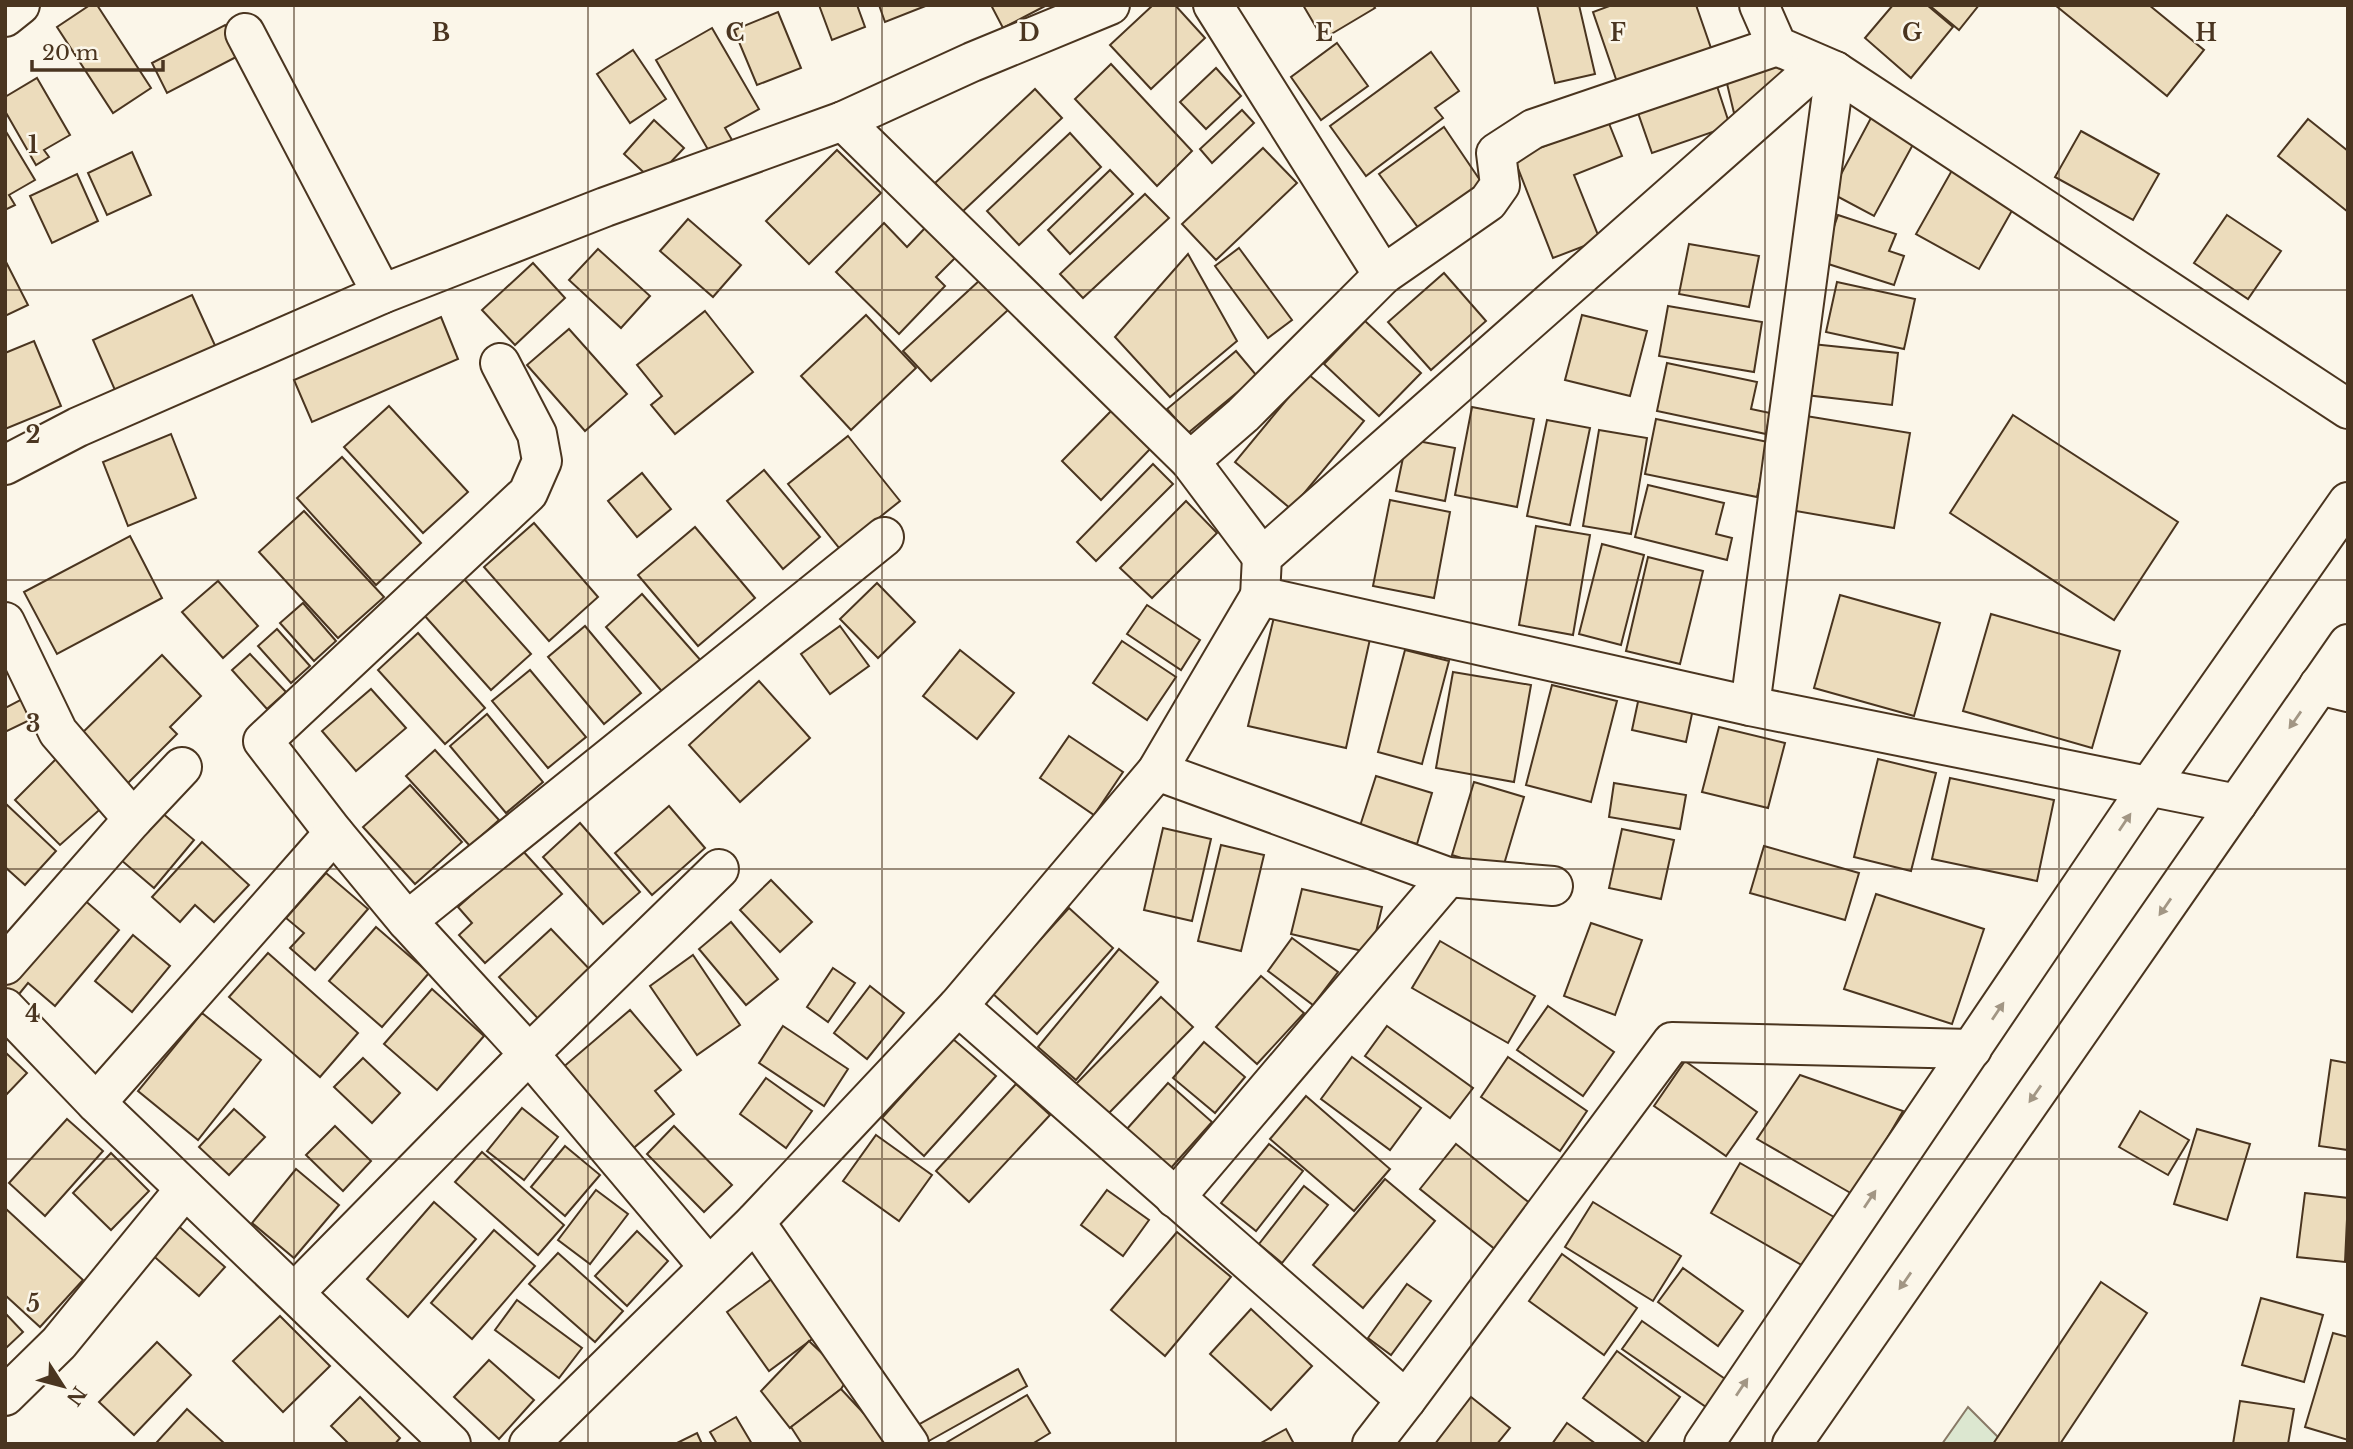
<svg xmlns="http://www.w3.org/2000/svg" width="2353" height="1449" viewBox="0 0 2353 1449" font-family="'Libre Baskerville',serif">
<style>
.green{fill:#dce7d0;stroke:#887966;stroke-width:2}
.building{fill:#ecdcbc;stroke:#4a3520;stroke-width:2}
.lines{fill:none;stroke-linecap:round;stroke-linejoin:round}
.minor-casing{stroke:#4a3520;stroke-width:42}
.primary-casing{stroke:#4a3520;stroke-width:42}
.minor{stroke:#fbf6e9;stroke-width:38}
.primary{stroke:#fbf6e9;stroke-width:38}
.oneway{fill:#a29684}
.grid{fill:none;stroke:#4a3520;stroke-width:2;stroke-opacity:0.55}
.grid-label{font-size:23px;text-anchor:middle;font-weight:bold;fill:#4a3520;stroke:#fbf6e9;stroke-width:5;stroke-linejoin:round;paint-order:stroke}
</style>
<rect width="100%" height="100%" fill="#fbf6e9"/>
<path class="green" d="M1968,1407L2005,1444H1942Z"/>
<g class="building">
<path d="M90,5H97L151,88L113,113L57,27Z"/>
<path d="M819,5H857L865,27L832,40Z"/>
<path d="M879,5H928L885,22Z"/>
<path d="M991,5H1047L1003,28Z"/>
<path d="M1153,5H1175L1205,38L1151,89L1110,45Z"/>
<path d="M1303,5H1373L1375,8L1323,39Z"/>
<path d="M1537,5H1579L1595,74L1555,83Z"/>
<path d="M1612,5H1696L1712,51L1618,85L1593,12Z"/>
<path d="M1893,5H1927L1953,27L1911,78L1865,38Z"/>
<path d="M1929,5H1979L1959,30Z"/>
<path d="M2055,5H2149L2204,50L2167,96Z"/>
<path d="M778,12L801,68L757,85L734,30Z"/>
<path d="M225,25L240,55L167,93L152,63Z"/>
<path d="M712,28L759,109L725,128L732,140L710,153L656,60Z"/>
<path d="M1337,43L1368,86L1321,120L1291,77Z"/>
<path d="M633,50L666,99L630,123L597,74Z"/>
<path d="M1431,52L1459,91L1435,108L1443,118L1366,176L1330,126Z"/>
<path d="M1779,56L1787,88L1752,109L1734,113L1724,71Z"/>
<path d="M1111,64L1192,151L1157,186L1075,99Z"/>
<path d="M1216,68L1241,96L1206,129L1180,102Z"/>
<path d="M37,78L70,135L44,150L49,157L36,165L5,111V97Z"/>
<path d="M1716,83L1730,126L1652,153L1637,110Z"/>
<path d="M1035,89L1062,118L962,212L935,183Z"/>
<path d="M1242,110L1254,123L1212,163L1200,149Z"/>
<path d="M1872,116L1916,139L1874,216L1831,193Z"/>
<path d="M2308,119L2348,151V212L2278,156Z"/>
<path d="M654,120L684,148L653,181L624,154Z"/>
<path d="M1608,121L1622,156L1574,175L1600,240L1553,258L1514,158Z"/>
<path d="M1444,127L1488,192L1425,237L1379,174Z"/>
<path d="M5,130L35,180L9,195L15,205L5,210Z"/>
<path d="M2081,131L2159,174L2133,220L2055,177Z"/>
<path d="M1070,133L1101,167L1019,245L987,211Z"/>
<path d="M1263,148L1297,183L1216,260L1182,224Z"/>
<path d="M837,150L881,193L809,264L766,221Z"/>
<path d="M132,152L151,195L107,215L88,173Z"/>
<path d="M1955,165L2018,200L1979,269L1916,234Z"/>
<path d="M1110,170L1133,194L1070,254L1048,230Z"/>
<path d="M77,174L98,221L52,243L30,196Z"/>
<path d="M1145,194L1169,218L1083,298L1060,274Z"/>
<path d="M1838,215L1896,234L1889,251L1904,256L1894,285L1822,262Z"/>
<path d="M2227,215L2281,251L2248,299L2194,263Z"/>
<path d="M688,219L741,265L713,297L660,251Z"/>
<path d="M884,223L907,247L925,228L955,258L936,277L945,286L899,334L836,272Z"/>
<path d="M1689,244L1759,256L1749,307L1679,294Z"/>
<path d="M1239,248L1292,320L1268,338L1215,266Z"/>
<path d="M598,249L650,296L621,328L569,280Z"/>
<path d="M1188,254L1237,341L1170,397L1115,337Z"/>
<path d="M5,260L28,305L5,316Z"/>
<path d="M533,263L565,298L515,345L482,310Z"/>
<path d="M1444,273L1486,321L1431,370L1388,322Z"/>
<path d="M980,280L1008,310L931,381L903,351Z"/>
<path d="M1837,282L1915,299L1904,349L1826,332Z"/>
<path d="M192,295L218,352L118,397L93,340Z"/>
<path d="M1668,306L1762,322L1754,372L1659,356Z"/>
<path d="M705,311L753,372L675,434L651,405L662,396L637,365Z"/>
<path d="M866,315L916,368L851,430L801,376Z"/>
<path d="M1582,315L1647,331L1630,396L1565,380Z"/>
<path d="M441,317L458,359L312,422L294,380Z"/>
<path d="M1365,321L1421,373L1379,416L1324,364Z"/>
<path d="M569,329L627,394L585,431L527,365Z"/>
<path d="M34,341L61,406L5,429V353Z"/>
<path d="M1812,344L1898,353L1892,405L1806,395Z"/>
<path d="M1236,351L1257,376L1188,433L1167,409Z"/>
<path d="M1667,363L1757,382L1751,409L1770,413L1766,434L1657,411Z"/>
<path d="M1308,374L1364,421L1291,509L1235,462Z"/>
<path d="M389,406L468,492L423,533L344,447Z"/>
<path d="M1472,407L1534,419L1517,507L1455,495Z"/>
<path d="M1113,409L1151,448L1101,500L1062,461Z"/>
<path d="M2013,415L2178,522L2114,620L1950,513Z"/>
<path d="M1806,416L1910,433L1894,528L1790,510Z"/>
<path d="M1656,419L1768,442L1757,497L1645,474Z"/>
<path d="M1547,420L1590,428L1570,525L1527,516Z"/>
<path d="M1599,430L1647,438L1631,534L1583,526Z"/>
<path d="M171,434L196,498L128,526L103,462Z"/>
<path d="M848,436L900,501L840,549L788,484Z"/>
<path d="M1407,439L1455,448L1445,501L1396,491Z"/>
<path d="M342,457L421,543L376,585L297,498Z"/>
<path d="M1153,464L1173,484L1096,561L1077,542Z"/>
<path d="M764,470L820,537L783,569L727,501Z"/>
<path d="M642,473L671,509L637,537L608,501Z"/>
<path d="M1648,485L1724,503L1716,534L1732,538L1727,560L1635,537Z"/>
<path d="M1390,500L1450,512L1434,598L1373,586Z"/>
<path d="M1186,501L1217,533L1152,598L1120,568Z"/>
<path d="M304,511L384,597L338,638L259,552Z"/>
<path d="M534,523L598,597L549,641L484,567Z"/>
<path d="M1536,526L1590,535L1573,635L1519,625Z"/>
<path d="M695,527L755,598L698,646L638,575Z"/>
<path d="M130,536L162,598L57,654L24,592Z"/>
<path d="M1602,544L1644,555L1621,645L1579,634Z"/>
<path d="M1648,557L1703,571L1680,664L1626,651Z"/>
<path d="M464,579L531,654L491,690L424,615Z"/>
<path d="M218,581L258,626L223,658L182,612Z"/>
<path d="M877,583L915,622L878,658L840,619Z"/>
<path d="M642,594L703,663L666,696L606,627Z"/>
<path d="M1840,595L1940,623L1914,716L1814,688Z"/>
<path d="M303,603L336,641L314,661L280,623Z"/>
<path d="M1147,605L1200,640L1181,670L1127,634Z"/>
<path d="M1991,614L2120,651L2092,748L1963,711Z"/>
<path d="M1274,617L1370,639L1346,748L1248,726Z"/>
<path d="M585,626L641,693L604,724L548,657Z"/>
<path d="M840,626L869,666L830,694L801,654Z"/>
<path d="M277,629L310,666L291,683L258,646Z"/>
<path d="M418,633L485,708L445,744L378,670Z"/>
<path d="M1122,641L1176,677L1147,720L1093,683Z"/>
<path d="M960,650L1014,693L977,739L923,696Z"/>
<path d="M1405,650L1449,661L1422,764L1378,752Z"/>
<path d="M250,654L286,692L267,709L232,670Z"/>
<path d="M162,655L201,696L170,727L177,734L125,786L78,737Z"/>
<path d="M530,670L586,737L548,768L492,701Z"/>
<path d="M1453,672L1531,685L1514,782L1436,768Z"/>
<path d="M759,681L810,738L740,802L689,745Z"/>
<path d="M1552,685L1617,701L1591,802L1526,785Z"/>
<path d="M371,689L406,728L356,771L322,731Z"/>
<path d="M26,697L36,717L5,732V708Z"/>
<path d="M1639,697L1693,709L1686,742L1632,730Z"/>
<path d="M487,714L543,782L506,813L450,746Z"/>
<path d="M1719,727L1785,743L1768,808L1702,792Z"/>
<path d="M1069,736L1123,772L1094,815L1040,778Z"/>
<path d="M435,750L499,820L470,846L406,776Z"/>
<path d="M60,755L106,804L60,845L15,800Z"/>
<path d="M1878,759L1936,773L1911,871L1854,857Z"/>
<path d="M1376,776L1432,793L1417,844L1360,826Z"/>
<path d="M1950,778L2054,800L2037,881L1932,859Z"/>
<path d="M1474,782L1524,797L1502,871L1452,855Z"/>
<path d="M1614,783L1686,795L1680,829L1609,817Z"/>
<path d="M410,785L462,842L415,884L363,827Z"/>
<path d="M5,803L56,851L25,885L5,867Z"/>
<path d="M154,806L194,840L154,888L114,854Z"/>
<path d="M669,806L705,848L652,895L615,853Z"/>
<path d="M580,823L640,892L603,924L543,857Z"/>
<path d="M1163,828L1211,839L1192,921L1144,910Z"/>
<path d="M1622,829L1674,840L1661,899L1609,888Z"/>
<path d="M202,842L249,885L214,922L195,905L180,922L152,897Z"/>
<path d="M1221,845L1264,855L1241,951L1198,941Z"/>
<path d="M1764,846L1859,873L1845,920L1750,893Z"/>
<path d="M522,850L562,894L485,963L459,935L472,923L458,907Z"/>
<path d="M326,873L368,909L315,970L290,948L304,933L286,918Z"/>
<path d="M771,880L812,922L780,952L740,910Z"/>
<path d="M1302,889L1382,907L1371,953L1291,934Z"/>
<path d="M74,891L119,930L55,1006L28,983L11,1004L5,999V973Z"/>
<path d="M1876,894L1984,929L1952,1024L1844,989Z"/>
<path d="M1069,908L1113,948L1037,1034L992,993Z"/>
<path d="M731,922L778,979L746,1005L699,949Z"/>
<path d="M1591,923L1642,940L1615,1015L1564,996Z"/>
<path d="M376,927L429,973L382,1027L329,981Z"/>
<path d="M551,929L597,977L546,1027L499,977Z"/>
<path d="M133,935L170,966L132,1012L95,981Z"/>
<path d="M1292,938L1338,972L1313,1005L1268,971Z"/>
<path d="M1440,941L1535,996L1508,1043L1412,988Z"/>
<path d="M1119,949L1158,982L1076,1080L1038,1047Z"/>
<path d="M268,953L358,1033L320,1077L229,997Z"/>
<path d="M693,955L740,1025L697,1055L650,986Z"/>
<path d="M833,968L855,983L828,1022L807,1007Z"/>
<path d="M1261,976L1304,1013L1257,1064L1216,1027Z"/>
<path d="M870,986L904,1013L867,1059L834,1033Z"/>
<path d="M432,989L484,1036L437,1090L384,1044Z"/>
<path d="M1161,997L1193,1027L1107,1115L1076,1084Z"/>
<path d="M1548,1006L1614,1052L1583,1096L1517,1050Z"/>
<path d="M630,1010L681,1070L655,1091L674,1114L630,1151L561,1069Z"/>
<path d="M202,1013L261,1060L198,1140L138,1091Z"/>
<path d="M783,1026L848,1069L824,1106L759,1063Z"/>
<path d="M1387,1026L1473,1088L1450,1118L1365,1056Z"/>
<path d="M953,1039L996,1076L924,1156L882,1118Z"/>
<path d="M1204,1042L1245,1077L1215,1113L1173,1078Z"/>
<path d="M5,1052L27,1073L5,1096Z"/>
<path d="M1352,1057L1421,1108L1390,1150L1321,1099Z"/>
<path d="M1508,1057L1587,1111L1560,1151L1481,1097Z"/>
<path d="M363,1058L400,1093L372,1123L334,1087Z"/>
<path d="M2331,1060L2348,1063V1150L2319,1146Z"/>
<path d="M1685,1061L1757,1112L1726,1156L1654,1106Z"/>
<path d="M1800,1075L1903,1111L1854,1195L1757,1139Z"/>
<path d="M766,1078L812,1111L786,1148L740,1114Z"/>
<path d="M1168,1083L1212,1122L1170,1169L1126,1130Z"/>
<path d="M1016,1084L1050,1115L969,1202L936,1171Z"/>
<path d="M1306,1096L1390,1169L1354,1211L1270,1139Z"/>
<path d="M522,1108L558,1137L524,1180L487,1151Z"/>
<path d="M234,1109L265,1137L229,1175L199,1147Z"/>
<path d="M2140,1111L2189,1140L2168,1175L2119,1147Z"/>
<path d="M67,1119L103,1151L45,1216L9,1183Z"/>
<path d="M335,1126L371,1161L343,1191L306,1155Z"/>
<path d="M674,1126L732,1185L704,1212L647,1154Z"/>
<path d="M2197,1129L2250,1144L2227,1220L2174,1204Z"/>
<path d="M876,1135L932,1175L899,1221L843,1181Z"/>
<path d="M1269,1144L1303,1171L1256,1231L1221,1203Z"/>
<path d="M1456,1144L1532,1205L1496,1250L1420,1189Z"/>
<path d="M565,1146L600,1175L565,1216L531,1187Z"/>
<path d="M482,1152L564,1225L538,1255L455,1182Z"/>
<path d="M111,1153L149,1191L111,1230L73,1193Z"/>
<path d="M1740,1163L1834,1217L1805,1267L1711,1213Z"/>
<path d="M296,1169L339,1205L294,1258L252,1223Z"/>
<path d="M1385,1179L1435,1221L1363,1308L1313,1265Z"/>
<path d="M1304,1186L1328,1205L1282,1263L1259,1244Z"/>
<path d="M596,1190L628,1214L590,1264L558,1240Z"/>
<path d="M1107,1190L1149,1220L1123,1256L1081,1225Z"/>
<path d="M2305,1193L2348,1198L2345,1262L2297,1257Z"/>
<path d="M434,1202L476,1239L408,1317L367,1279Z"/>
<path d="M1593,1202L1681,1256L1653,1301L1565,1247Z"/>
<path d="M5,1208L83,1280L40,1327L5,1295Z"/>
<path d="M175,1223L225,1267L199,1296L149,1252Z"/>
<path d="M494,1230L535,1266L472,1339L431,1303Z"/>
<path d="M637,1231L668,1261L627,1306L595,1276Z"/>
<path d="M1177,1232L1231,1277L1165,1356L1111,1310Z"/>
<path d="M558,1253L623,1311L595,1342L529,1284Z"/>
<path d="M1562,1254L1637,1308L1604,1355L1529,1301Z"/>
<path d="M1683,1268L1743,1311L1718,1346L1658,1302Z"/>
<path d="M777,1275L819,1334L769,1371L727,1312Z"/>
<path d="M2101,1282L2147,1313L2060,1444H1993Z"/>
<path d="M1407,1284L1431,1301L1391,1355L1368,1338Z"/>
<path d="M2261,1298L2323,1315L2304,1382L2242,1365Z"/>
<path d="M517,1300L582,1348L559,1378L495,1330Z"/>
<path d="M1251,1309L1312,1366L1271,1410L1210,1354Z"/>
<path d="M5,1313L23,1332L5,1349Z"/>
<path d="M280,1316L330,1366L283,1412L233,1361Z"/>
<path d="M1642,1321L1728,1381L1709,1409L1622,1349Z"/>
<path d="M2333,1333L2348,1337V1440L2305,1427Z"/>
<path d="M809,1341L848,1378L841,1389L790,1428L761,1391Z"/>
<path d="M157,1342L191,1375L134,1435L99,1402Z"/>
<path d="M1617,1351L1680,1397L1646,1444L1583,1398Z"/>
<path d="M489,1360L534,1400L499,1439L454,1397Z"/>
<path d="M1018,1369L1027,1386L927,1442L918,1425Z"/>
<path d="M841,1389L869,1419L888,1444H802L791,1427Z"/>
<path d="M1027,1395L1050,1433L1032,1444H944Z"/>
<path d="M360,1397L400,1438L395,1444H349L331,1426Z"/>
<path d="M1471,1397L1510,1428L1497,1444H1435Z"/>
<path d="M2240,1401L2294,1409L2288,1444H2233Z"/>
<path d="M187,1409L225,1444H160L157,1442Z"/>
<path d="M736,1417L752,1444H717L710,1432Z"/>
<path d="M1567,1423L1596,1444H1552Z"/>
<path d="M1286,1429L1294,1444H1259Z"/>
<path d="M697,1433L702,1444H675Z"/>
</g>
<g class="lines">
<defs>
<g id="minor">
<path d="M1213,5L1383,275"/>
<path d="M1759,5L1777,46L1835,71L2348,409"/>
<path d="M5,17L20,5"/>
<path d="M245,33L382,294"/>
<path d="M843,121L1190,461L1262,557"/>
<path d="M1190,461L1243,415L1383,275L1488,202L1500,185L1496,153L1533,129L1777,46"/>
<path d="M5,465L78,427L382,294L605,207L843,121L972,62L1110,5"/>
<path d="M1260,596L1262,557L1819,65"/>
<path d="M5,622L58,732L133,819"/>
<path d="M2319,685L2348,692"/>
<path d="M1750,706L1835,71"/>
<path d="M1157,771L1448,877L1553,886"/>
<path d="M407,921L334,833L263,741L528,493L542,461L537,434L500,363"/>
<path d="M5,965L133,819L182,767"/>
<path d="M958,1006L1406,1400L1672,1042L1972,1049"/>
<path d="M5,1008L96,1103L451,1444"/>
<path d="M96,1103L334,833"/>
<path d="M1175,1198L1448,877"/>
<path d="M755,1222L909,1444"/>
<path d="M709,1267L529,1054L407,921L884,537"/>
<path d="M295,1292L529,1054L719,869"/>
<path d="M5,1396L59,1343L185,1189"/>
<path d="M529,1444L755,1222L958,1006L1157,771L1260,596L1750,706L2237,804"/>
<path d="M1372,1444L1406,1400"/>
</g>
<g id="primary">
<path d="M1704,1444L2149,786L2348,502"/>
<path d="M1792,1444L2348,644"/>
</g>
</defs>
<use href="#minor" class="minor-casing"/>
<use href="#primary" class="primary-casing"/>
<use href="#minor" class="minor"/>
<use href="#primary" class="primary"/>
</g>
<defs><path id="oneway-solid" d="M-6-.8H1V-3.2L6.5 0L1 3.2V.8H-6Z" transform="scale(1.75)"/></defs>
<g class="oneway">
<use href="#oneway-solid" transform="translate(2295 720) rotate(125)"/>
<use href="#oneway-solid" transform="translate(2125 822) rotate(-56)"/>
<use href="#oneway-solid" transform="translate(2165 907) rotate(125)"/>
<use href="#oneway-solid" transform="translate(1998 1011) rotate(-56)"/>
<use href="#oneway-solid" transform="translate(2035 1094) rotate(125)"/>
<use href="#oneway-solid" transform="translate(1870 1199) rotate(-56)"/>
<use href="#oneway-solid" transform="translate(1905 1281) rotate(125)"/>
<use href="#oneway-solid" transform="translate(1742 1387) rotate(-56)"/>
</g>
<path class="grid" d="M294,5V1444M588,5V1444M882,5V1444M1176,5V1444M1471,5V1444M1765,5V1444M2059,5V1444M5,290H2348M5,580H2348M5,869H2348M5,1159H2348"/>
<g class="grid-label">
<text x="441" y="41">B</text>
<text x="735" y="41">C</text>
<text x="1029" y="41">D</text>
<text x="1324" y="41">E</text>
<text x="1618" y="41">F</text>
<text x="1912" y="41">G</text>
<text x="2206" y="41">H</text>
<text x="33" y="153">1</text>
<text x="33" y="443">2</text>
<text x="33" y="732">3</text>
<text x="33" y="1022">4</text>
<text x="33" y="1312">5</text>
</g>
<rect width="2353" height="1449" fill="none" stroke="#4a3520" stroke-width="14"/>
<g transform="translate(63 1386) rotate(126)" stroke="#fbf6e9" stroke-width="5" paint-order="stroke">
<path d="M0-5L12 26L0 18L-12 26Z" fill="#4a3520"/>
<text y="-10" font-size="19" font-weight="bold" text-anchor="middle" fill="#4a3520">N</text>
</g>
<path d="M32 60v10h131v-10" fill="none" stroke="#4a3520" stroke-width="3.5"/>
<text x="42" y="60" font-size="21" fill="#4a3520" stroke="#fbf6e9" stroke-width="5" paint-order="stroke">20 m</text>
</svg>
